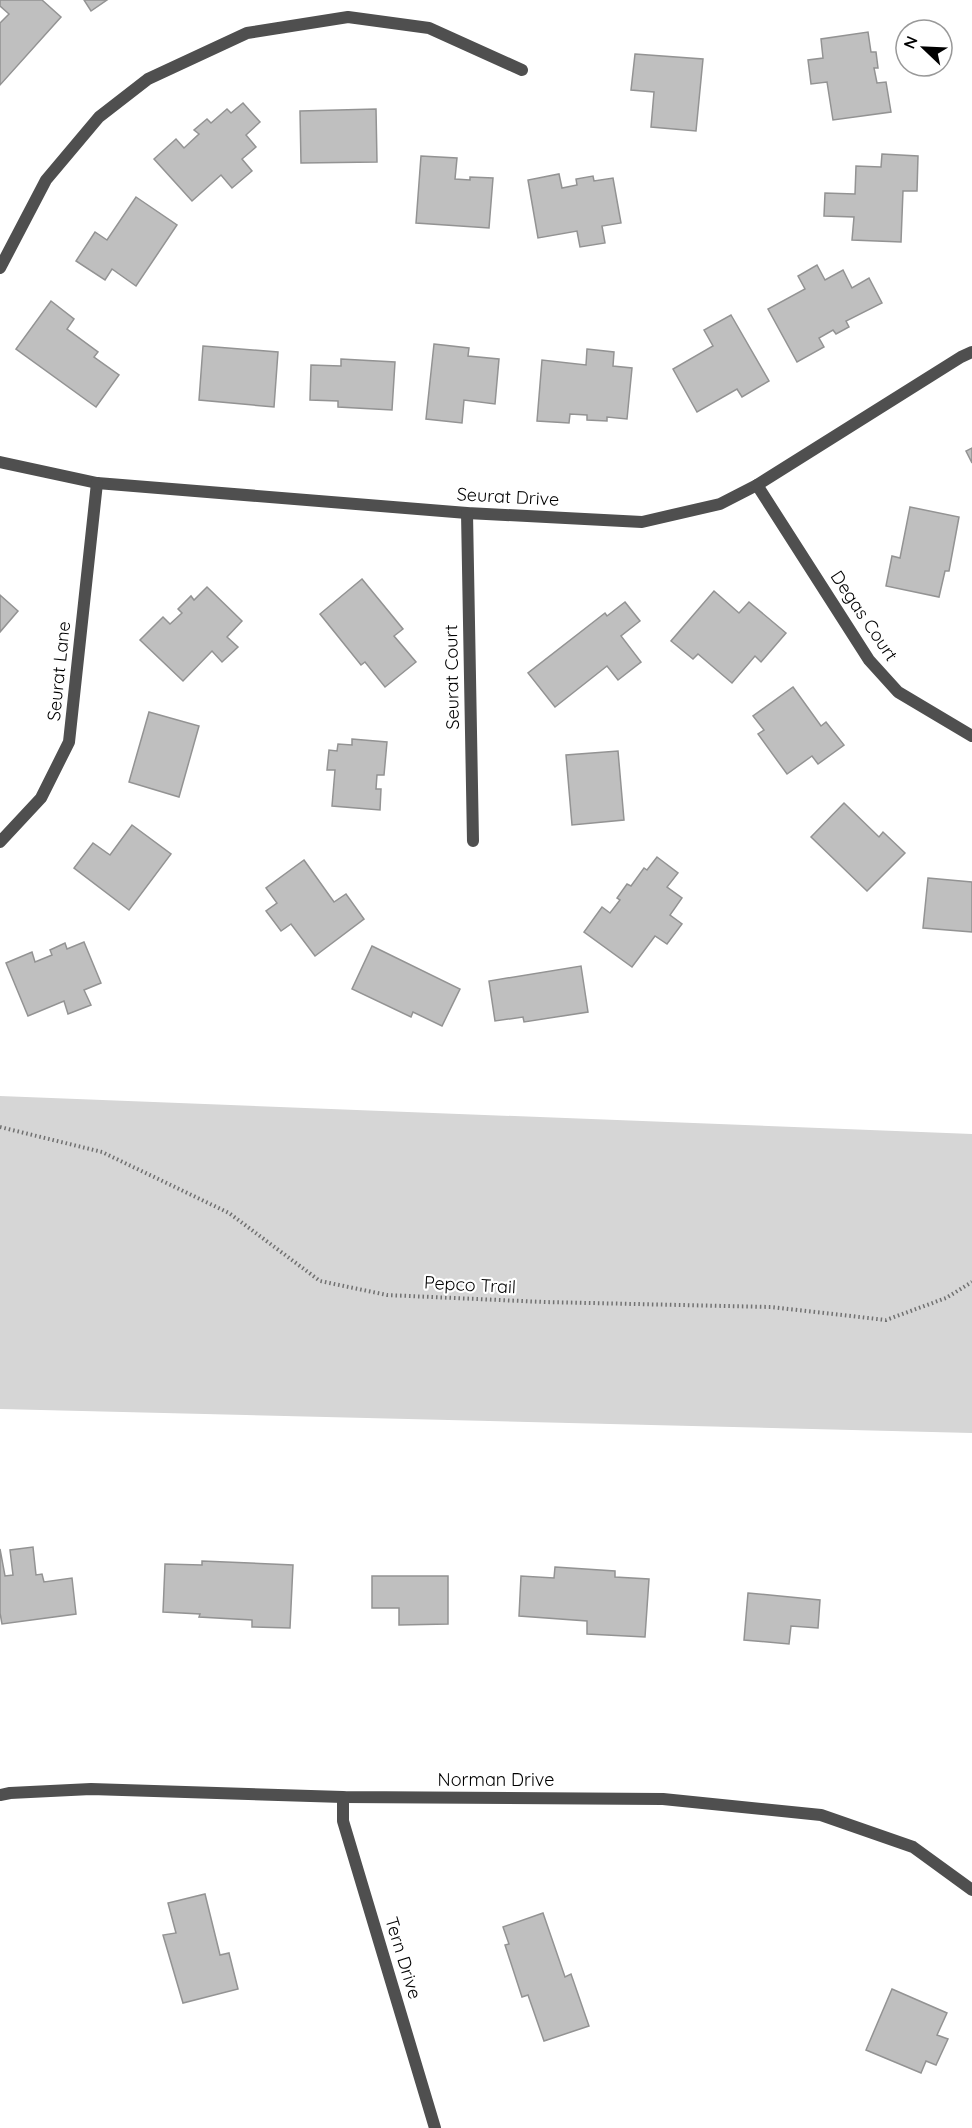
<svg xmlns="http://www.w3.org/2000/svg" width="972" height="2128" viewBox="0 0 972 2128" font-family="Quicksand,sans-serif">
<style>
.green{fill:#d6d6d6}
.building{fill:#bfbfbf;stroke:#939393;stroke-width:1.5}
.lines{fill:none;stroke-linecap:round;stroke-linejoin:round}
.path{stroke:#717171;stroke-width:4;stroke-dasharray:1.5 3;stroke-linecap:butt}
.minor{stroke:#4f4f4f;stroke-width:12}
.labels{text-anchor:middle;stroke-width:4.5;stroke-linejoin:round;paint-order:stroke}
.street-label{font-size:18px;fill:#000;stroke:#fff}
</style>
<rect width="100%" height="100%" fill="#fff"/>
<path class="green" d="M0,1096L972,1134V1433L0,1409Z"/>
<g class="building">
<path d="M0,0H42L61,17L0,85V23L9,14L0,6Z"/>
<path d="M84,0H107L91,11Z"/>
<path d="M868,32L871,52H876L878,68H874L877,83L886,82L891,112L833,120L827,82L811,84L808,60L823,58L821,39Z"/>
<path d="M635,54L703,59L696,131L651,127L654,92L631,90Z"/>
<path d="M243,103L260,122L246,135L256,147L242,159L252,171L232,188L221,175L192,201L154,159L176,139L184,148L199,134L194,130L207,119L211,123L227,109L231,113Z"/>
<path d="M376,109L377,162L301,163L300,111Z"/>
<path d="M882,154L918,156L917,191H903L901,242L852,240L854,217L824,216L825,193L855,194L856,166L881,167Z"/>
<path d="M421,156L457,158L455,179L470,180V177L493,178L489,228L416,223Z"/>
<path d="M559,174L562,188L577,185L576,179L593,176L594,181L613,178L621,223L602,226L605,243L580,247L577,231L538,238L528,180Z"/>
<path d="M136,197L177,225L136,286L112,269L105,280L76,261L95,232L107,240Z"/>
<path d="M817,265L825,280L843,270L852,288L869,278L882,303L846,321L849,327L836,334L833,330L819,338L824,347L797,362L768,309L805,289L798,276Z"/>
<path d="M51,301L74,319L67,329L98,352L94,357L119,375L96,407L16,349Z"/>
<path d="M731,315L769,381L742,397L737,389L697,412L673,369L713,346L704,330Z"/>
<path d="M434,344L469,348L468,356L499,359L495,404L464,400L462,423L426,419Z"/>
<path d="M203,346L278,352L274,407L199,400Z"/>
<path d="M587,349L614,352L613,366L632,368L627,419L607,417V421L587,420V415L570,414L569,423L537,421L542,360L586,365Z"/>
<path d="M341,359L395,362L392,410L338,407V401L310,400L311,365L341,366Z"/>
<path d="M972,448V463L966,451Z"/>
<path d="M910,507L959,517L949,571H945L939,597L886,586L892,556L900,558Z"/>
<path d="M362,579L403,629L394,636L416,662L385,687L365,662L361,665L320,614Z"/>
<path d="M207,587L242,621L227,637L238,647L222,662L212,651L183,681L140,640L163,617L170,624L182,613L178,609L191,596L194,600Z"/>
<path d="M714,591L739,613L749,602L786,633L761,662L755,656L732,683L698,654L693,659L671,641Z"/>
<path d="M0,595L18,611L0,632Z"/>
<path d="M625,602L640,621L621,636L641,662L618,680L607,666L555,707L528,673L605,613L607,616Z"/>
<path d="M793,687L821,726L826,722L844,745L818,764L812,756L787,774L758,734L764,730L753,716Z"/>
<path d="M149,712L199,726L179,797L129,782Z"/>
<path d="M352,739L387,742L384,775H377L376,789H381L380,810L332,806L335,770H327L329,750L337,751L338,744L352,745Z"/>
<path d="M618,751L624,820L572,825L566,755Z"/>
<path d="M844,803L879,837L883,832L905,853L867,891L811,837Z"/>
<path d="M132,825L171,854L129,910L74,868L93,843L110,855Z"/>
<path d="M657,857L678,873L667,887L682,898L670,915L682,924L667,944L655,936L632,967L584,932L602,907L610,913L620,900L617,898L627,884L631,886L644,868L647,870Z"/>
<path d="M304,860L334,902L346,894L364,919L315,956L291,924L281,931L266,911L277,903L266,888Z"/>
<path d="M928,878L972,882V932L923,928Z"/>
<path d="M84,942L101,983L84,990L91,1005L68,1014L64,1001L28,1016L6,963L32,952L35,962L52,955L50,950L65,943L67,949Z"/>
<path d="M372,946L460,989L442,1026L413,1012L411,1017L352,989Z"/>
<path d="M581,966L588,1012L524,1022L523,1017L495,1021L489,981Z"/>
<path d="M33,1547L36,1575L42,1574L44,1582L72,1578L76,1614L2,1624L0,1613V1549L5,1576L13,1575L10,1550Z"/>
<path d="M202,1561L293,1565L290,1628L252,1627V1620L199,1617L200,1614L163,1612L165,1564L202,1565Z"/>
<path d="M555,1567L615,1571V1577L649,1579L645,1637L587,1634V1621L519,1616L521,1576L554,1578Z"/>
<path d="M372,1576H448V1624L399,1625V1608H372Z"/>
<path d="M748,1593L820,1600L818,1628L791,1626L789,1644L744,1640Z"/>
<path d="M205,1894L220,1955L229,1953L238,1989L183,2003L163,1935L176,1933L168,1903Z"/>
<path d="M543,1913L565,1977L571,1974L589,2026L544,2041L528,1995L522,1997L505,1945L509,1944L503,1927Z"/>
<path d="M892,1989L947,2013L937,2035L948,2039L936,2065L926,2061L921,2073L866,2050Z"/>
</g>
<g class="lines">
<path class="path" d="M0,1127L102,1152L229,1213L320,1281L387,1295L544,1302L771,1307L886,1320L946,1298L972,1282"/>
<g class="minor">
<path d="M0,268L46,180L99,117L148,79L247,33L348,17L429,28L522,70"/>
<path d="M0,462L97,483L467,513L642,522L720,504L757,485L961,357L972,352"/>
<path d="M757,485L869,660L898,692L972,736"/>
<path d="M467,513L473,841"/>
<path d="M0,842L41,798L69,742L97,483"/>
<path d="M0,1795L10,1793L91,1789L343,1797L663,1799L821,1815L913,1847L972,1890"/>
<path d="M343,1797V1821L435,2128"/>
</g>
</g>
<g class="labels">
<g class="street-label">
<text transform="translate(508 497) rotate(3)" y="6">Seurat Drive</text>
<text transform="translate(864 616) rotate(56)" y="6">Degas Court</text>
<text transform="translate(59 671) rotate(-84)" y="6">Seurat Lane</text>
<text transform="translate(452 677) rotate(-91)" y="6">Seurat Court</text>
<text transform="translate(470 1285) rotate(3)" y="6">Pepco Trail</text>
<text x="496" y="1786">Norman Drive</text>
<text transform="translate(403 1958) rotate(73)" y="6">Tern Drive</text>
</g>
</g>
<g transform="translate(924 48) rotate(293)"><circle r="28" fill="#ffffff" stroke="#999999" stroke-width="1.5"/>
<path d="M0-4.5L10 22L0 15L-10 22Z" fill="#000000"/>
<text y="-9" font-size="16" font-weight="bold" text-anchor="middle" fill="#000000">N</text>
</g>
</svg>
